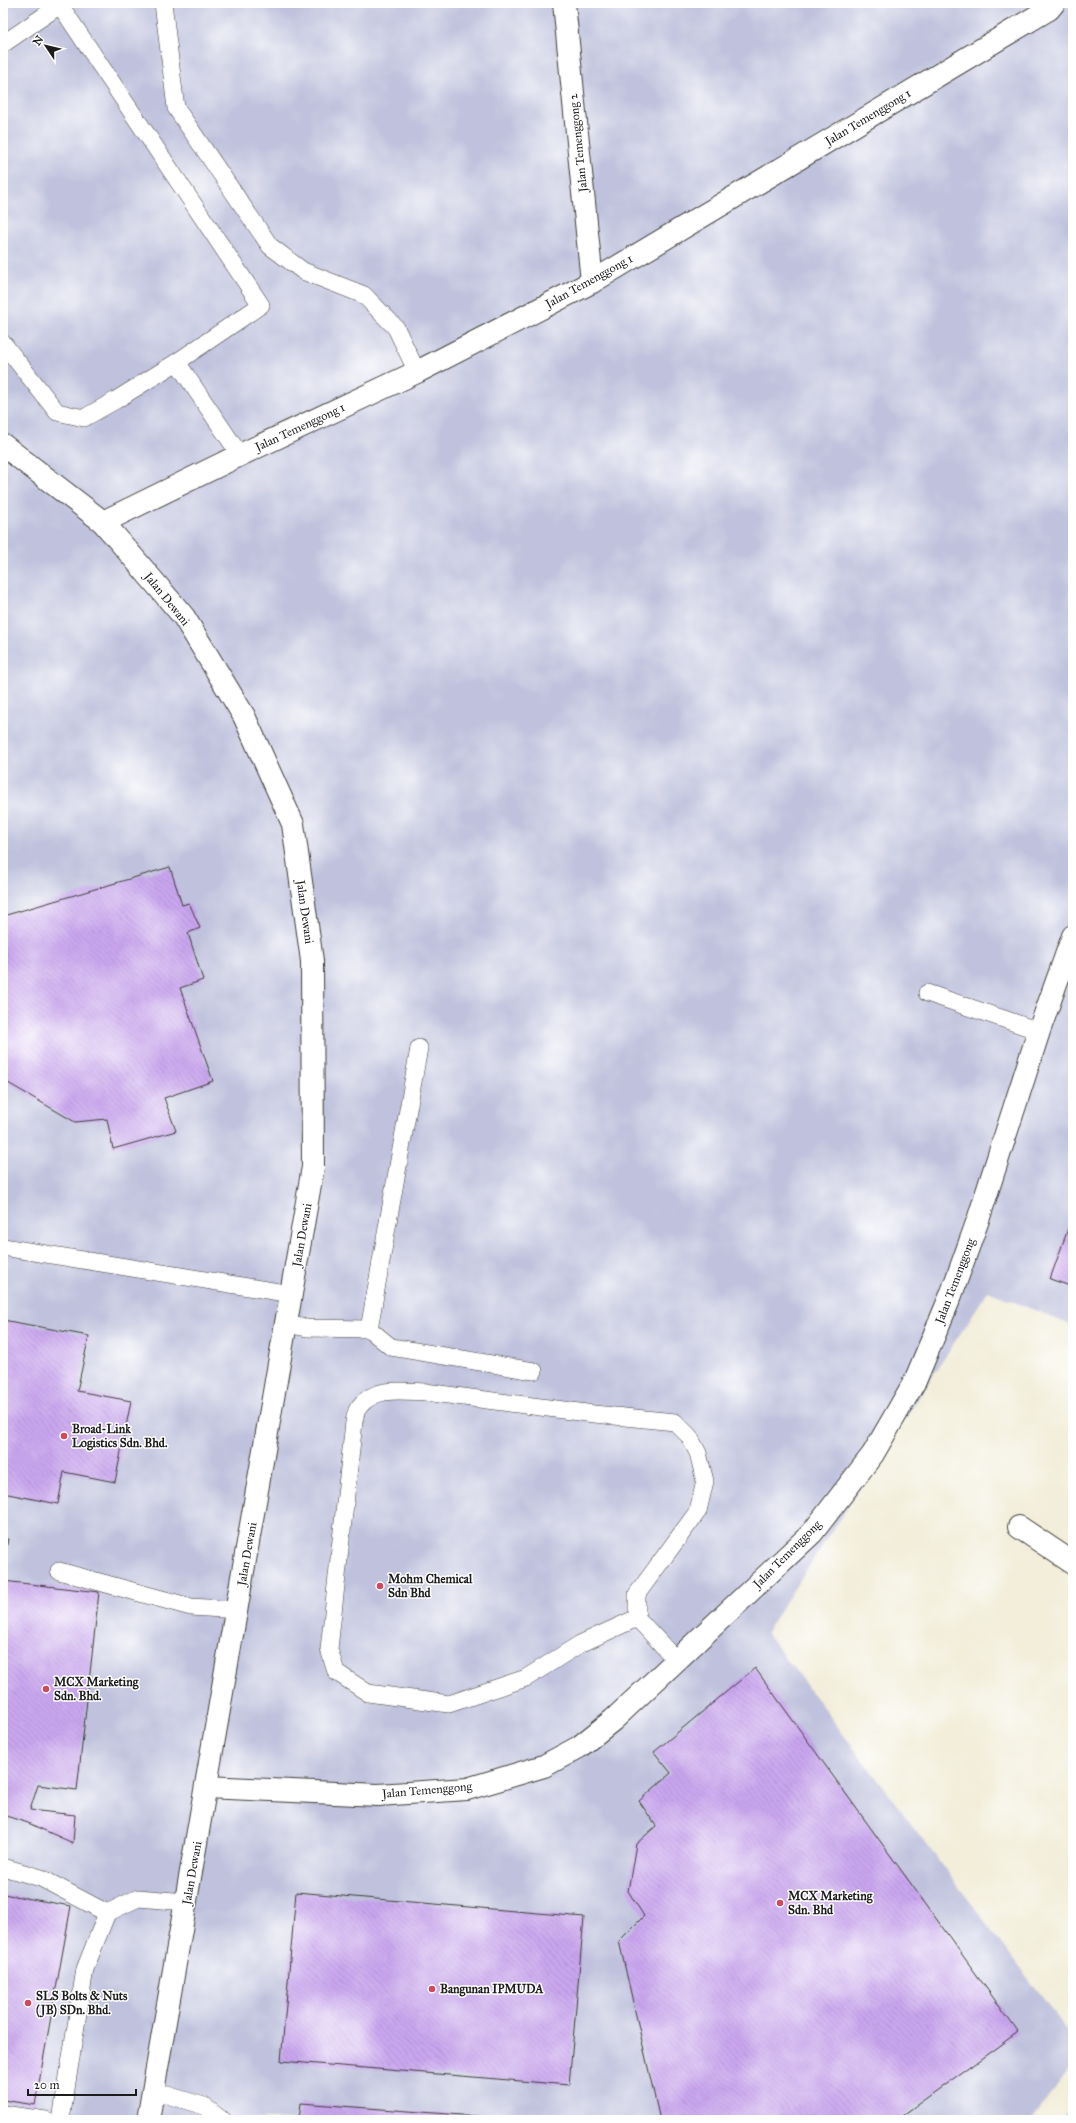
<svg xmlns="http://www.w3.org/2000/svg" width="1076" height="2123" viewBox="0 0 1076 2123" font-family="'IM FELL Great Primer',serif">
<style>
.industrial{fill:#c0c2dd}
.lines{fill:none;stroke-linecap:round;stroke-linejoin:round}
.stream{stroke:#5cc6d7;stroke-width:11}
.building{fill:url(#building-back-hatch)}
.service-casing{stroke:#3c3c38;stroke-width:18}
.minor-casing{stroke:#3c3c38;stroke-width:24}
.tertiary-casing{stroke:#3c3c38;stroke-width:24}
.service{stroke:#fff;stroke-width:17}
.minor{stroke:#fff;stroke-width:22}
.tertiary{stroke:#fff;stroke-width:22}
.poi-dot{fill:#d1495b;stroke:#fff;stroke-width:1.5}
.labels{text-anchor:middle;stroke-width:3;stroke-linejoin:round;paint-order:stroke}
.street-label{font-size:12px;fill:#1c1c1c;stroke:#fff}
.poi-label{font-size:12px;font-weight:bold;fill:#1c1c1c;stroke:#fff;text-anchor:start}
</style>
<defs>
<pattern id="building-back-hatch" width="6" height="6" patternUnits="userSpaceOnUse"><rect width="6" height="6" fill="#c9a6ee"/><path d="M-1 5l2 2M0 0l6 6M5-1l2 2" fill="none" stroke="#ac8ecc"/></pattern>
</defs>
<rect width="100%" height="100%" fill="#fff"/>
<filter id="ink" filterUnits="userSpaceOnUse"><feTurbulence type="fractalNoise" baseFrequency=".025" numOctaves="2"/><feDisplacementMap in="SourceGraphic" scale="8" xChannelSelector="R" yChannelSelector="G"/><feConvolveMatrix kernelMatrix="1 2 1 2 8 2 1 2 1" color-interpolation-filters="sRGB"/></filter>
<filter id="wash" filterUnits="userSpaceOnUse"><feTurbulence type="fractalNoise" baseFrequency=".012" numOctaves="4" result="noise"/><feDisplacementMap in="SourceGraphic" scale="16" xChannelSelector="R" yChannelSelector="G"/><feGaussianBlur stdDeviation="0.9" result="paint"/><feColorMatrix in="noise" values="0 0 0 0 0 0 0 0 0 0 0 0 0 0 0 0 0 1.4 0 .05"/><feComposite in="paint" operator="in"/></filter>
<g filter="url(#wash)">
<rect width="100%" height="100%" fill="#f2eeda"/>
<path class="industrial" d="M3,3H1073V1326L988,1291L766,1632L1073,2038V2065L1032,2120H3Z"/>
<g class="lines">
<path class="stream" d="M1069,2120L1073,2113"/>
</g>
<g id="blocks">
<g class="building">
<path d="M170,867L182,905L189,903L200,928L188,933L203,980L180,988L213,1081L164,1098L176,1131L113,1149L107,1119L75,1122L3,1080V916Z"/>
<path d="M1073,1215V1287L1050,1279Z"/>
<path d="M3,1320L89,1336L77,1391L131,1401L115,1482L64,1472L58,1504L3,1493Z"/>
<path d="M3,1539H8L4,1560H3Z"/>
<path d="M3,1581L99,1592L77,1790L38,1785L30,1810L75,1815L73,1843L28,1823L3,1815Z"/>
<path d="M755,1668L1018,2032L896,2120H660L619,1941L644,1916L628,1891L636,1844L656,1826L639,1801L671,1773L654,1752Z"/>
<path d="M296,1892L584,1917L569,2085L281,2061Z"/>
<path d="M3,1894L71,1906L35,2105L3,2100Z"/>
<path d="M301,2103L515,2119V2120H299Z"/>
</g>
</g>
</g>
<g filter="url(#ink)">
<use href="#blocks" fill-opacity="0" stroke="#3c3c38" stroke-width="1"/>
<g class="lines">
<defs>
<g id="service">
<path d="M163,3L176,108L270,246L303,271L364,295L396,328L417,372"/>
<path d="M3,44L60,5L261,305L177,362L240,455"/>
<path d="M3,343L57,412L84,418L116,400L177,362"/>
<path d="M927,993L1039,1031"/>
<path d="M3,1247L291,1294"/>
<path d="M286,1324L307,1328L369,1329L391,1347L534,1371"/>
<path d="M369,1329L419,1048"/>
<path d="M59,1571L191,1607L238,1610"/>
<path d="M637,1618L580,1644L526,1678L449,1704L368,1693L336,1672L329,1649L354,1422C355,1417 356,1410 359,1407C375,1386 402,1391 425,1392L594,1414L675,1422L689,1436L698,1453L705,1481L698,1511L637,1594V1618L676,1660"/>
<path d="M3,1867L41,1878L107,1913"/>
<path d="M154,2091L204,2106L222,2120"/>
<path d="M3,2114L46,2120"/>
<path d="M61,2120L85,1969L107,1913L138,1898L186,1902"/>
</g>
<g id="minor">
<path d="M564,3L592,282"/>
<path d="M103,522L240,455L417,372L592,282L1049,9L1054,3"/>
<path d="M1019,1527L1073,1563"/>
<path d="M206,1787L378,1795L467,1789L544,1766L579,1747L613,1720L812,1533L873,1454L915,1381L951,1295L979,1217L1039,1031L1073,936"/>
</g>
<path id="tertiary" d="M3,445L103,522L184,617L244,716L293,824L312,961L313,1167L148,2120"/>
</defs>
<use href="#service" class="service-casing"/>
<use href="#minor" class="minor-casing"/>
<use href="#tertiary" class="tertiary-casing"/>
<use href="#service" class="service"/>
<use href="#minor" class="minor"/>
<use href="#tertiary" class="tertiary"/>
</g>
</g>
<g class="poi-dot">
<circle cx="64" cy="1436" r="4"/>
<circle cx="380" cy="1586" r="4"/>
<circle cx="46" cy="1689" r="4"/>
<circle cx="780" cy="1903" r="4"/>
<circle cx="432" cy="1989" r="4"/>
<circle cx="28" cy="2003" r="4"/>
</g>
<g class="labels">
<g class="street-label">
<text transform="translate(868 117) rotate(-31)" y="4">Jalan Temenggong 1</text>
<text transform="translate(578 143) rotate(-96)" y="4">Jalan Temenggong 2</text>
<text transform="translate(589 281) rotate(-29)" y="4">Jalan Temenggong 1</text>
<text transform="translate(300 427) rotate(-25)" y="4">Jalan Temenggong 1</text>
<text transform="translate(167 599) rotate(51)" y="4">Jalan Dewani</text>
<text transform="translate(305 912) rotate(82)" y="4">Jalan Dewani</text>
<text transform="translate(302 1235) rotate(-80)" y="4">Jalan Dewani</text>
<text transform="translate(955 1281) rotate(-69)" y="4">Jalan Temenggong</text>
<text transform="translate(247 1554) rotate(-80)" y="4">Jalan Dewani</text>
<text transform="translate(787 1554) rotate(-45)" y="4">Jalan Temenggong</text>
<text transform="translate(427 1790) rotate(-5)" y="4">Jalan Temenggong</text>
<text transform="translate(192 1873) rotate(-80)" y="4">Jalan Dewani</text>
</g>
<g class="poi-label">
<text x="72" y="1433">Broad-Link<tspan x="72" dy="14">Logistics Sdn. Bhd.</tspan></text>
<text x="388" y="1583">Mohm Chemical<tspan x="388" dy="14">Sdn Bhd</tspan></text>
<text x="54" y="1686">MCX Marketing<tspan x="54" dy="14">Sdn. Bhd.</tspan></text>
<text x="788" y="1900">MCX Marketing<tspan x="788" dy="14">Sdn. Bhd</tspan></text>
<text x="440" y="1993">Bangunan IPMUDA</text>
<text x="36" y="2000">SLS Bolts &amp; Nuts<tspan x="36" dy="14">(JB) SDn. Bhd.</tspan></text>
</g>
</g>
<rect width="1076" height="2123" fill="none" stroke="#fff" stroke-width="16"/>
<g transform="translate(46 46) rotate(305)" stroke="#ffffff" stroke-width="3" paint-order="stroke">
<path d="M0-3L7 15L0 10L-7 15Z" fill="#1c1c1c"/>
<text y="-6" font-size="11" font-weight="bold" text-anchor="middle" fill="#1c1c1c">N</text>
</g>
<path d="M28 2089v6h108v-6" fill="none" stroke="#1c1c1c" stroke-width="2"/>
<text x="34" y="2089" font-size="12" fill="#1c1c1c" stroke="#ffffff" stroke-width="3" paint-order="stroke">20 m</text>
</svg>
